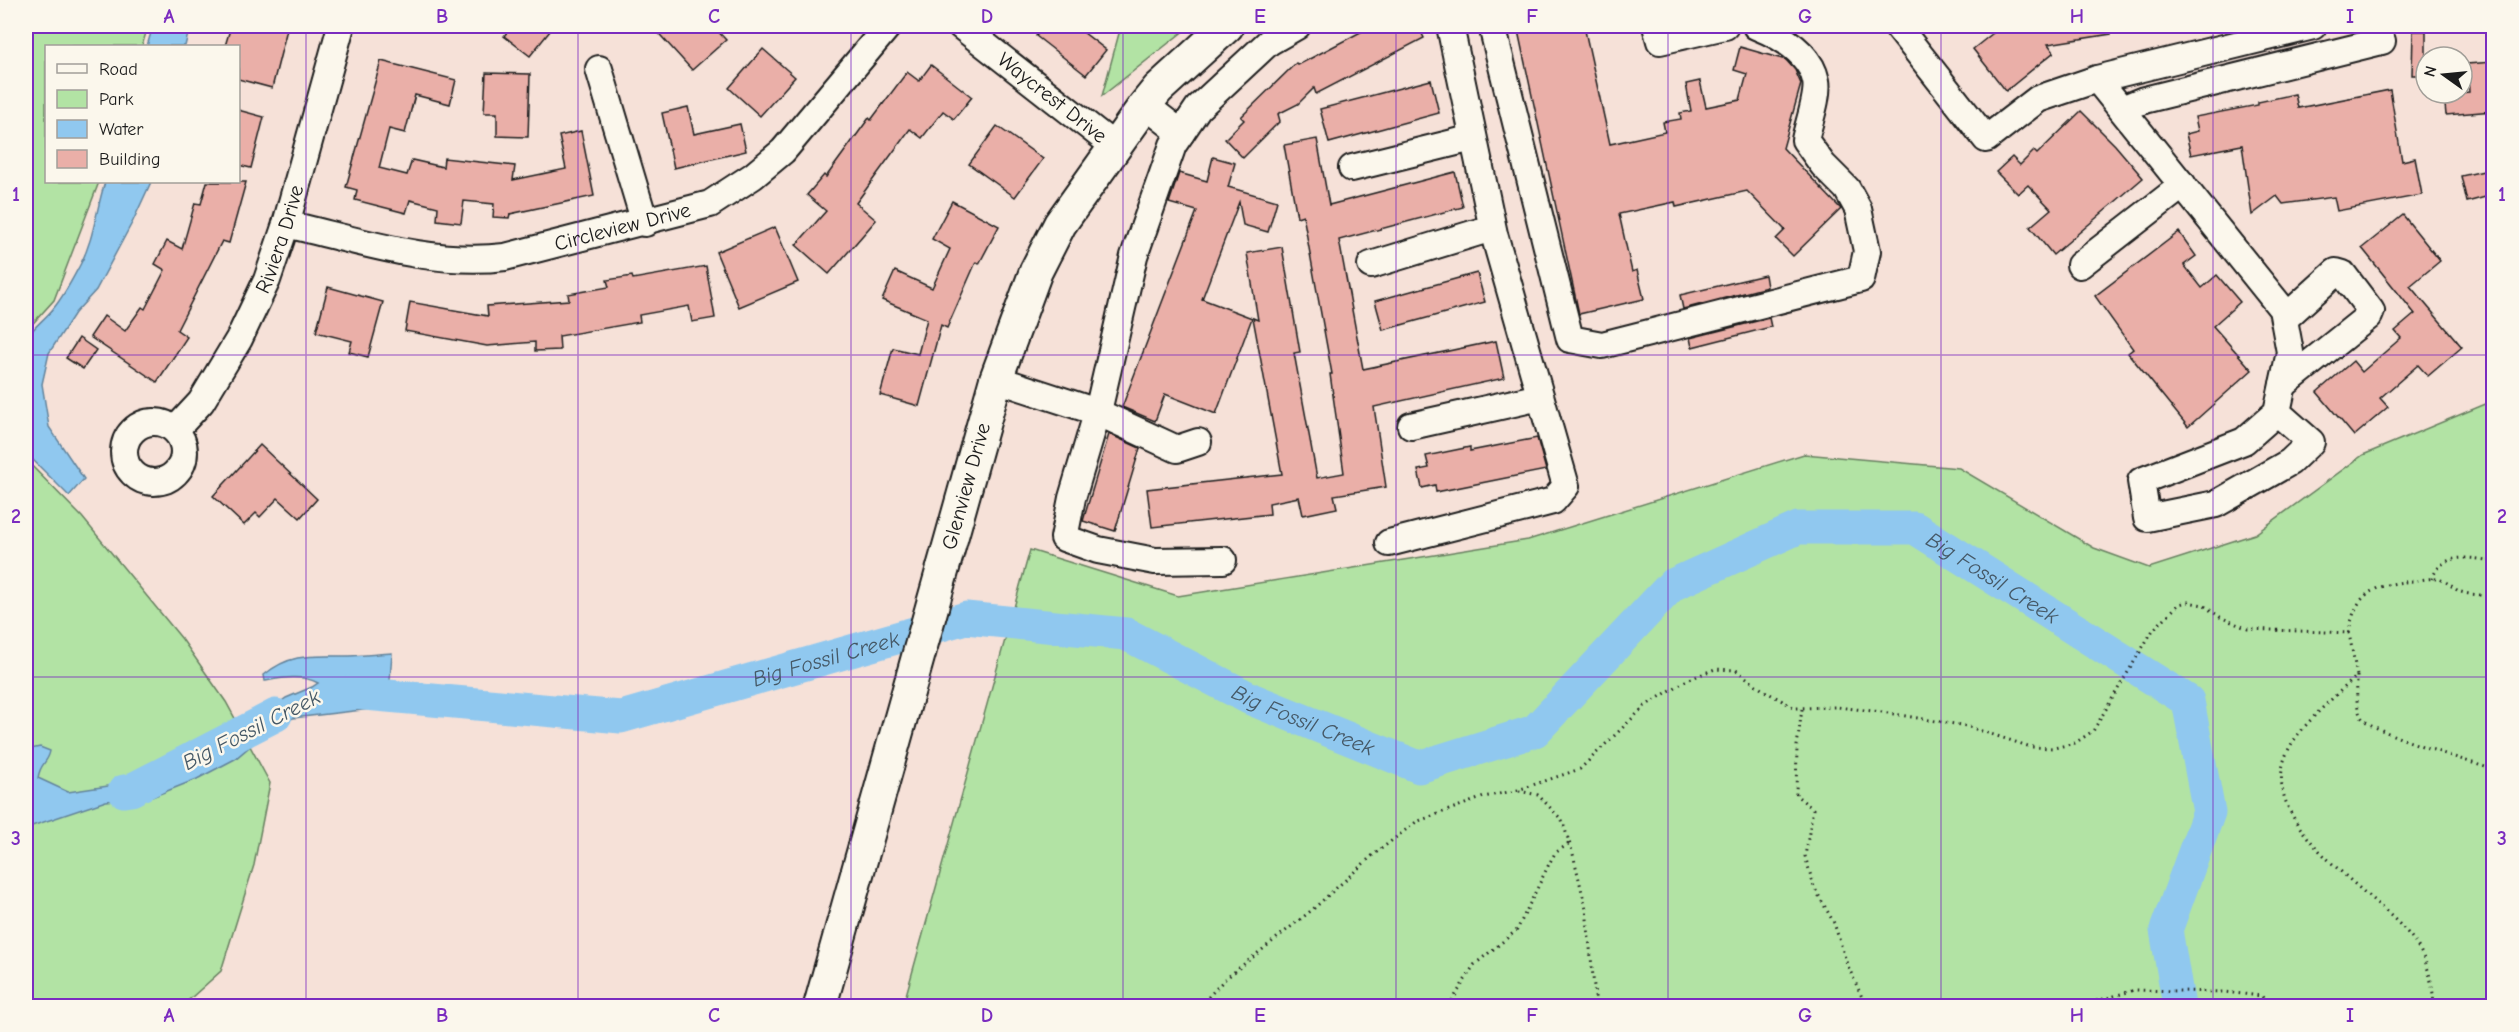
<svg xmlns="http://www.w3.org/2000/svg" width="2519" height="1032" viewBox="0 0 2519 1032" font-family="'Comic Neue',sans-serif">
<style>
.green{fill:#b2e3a4;stroke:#678060;stroke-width:1.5}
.water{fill:#90c8ef;stroke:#62839b;stroke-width:1.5}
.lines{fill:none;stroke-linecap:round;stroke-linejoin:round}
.river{stroke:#90c8ef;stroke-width:33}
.building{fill:#eaafa8;stroke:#1c1c1c;stroke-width:1.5}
.minor-casing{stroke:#1c1c1c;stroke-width:30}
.major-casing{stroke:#1c1c1c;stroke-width:36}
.path{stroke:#1c1c1c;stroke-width:3;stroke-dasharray:1.5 4.5;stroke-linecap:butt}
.minor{stroke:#fbf7ec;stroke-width:26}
.major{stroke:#fbf7ec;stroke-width:32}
.grid{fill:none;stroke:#7b2cbf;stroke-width:1.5;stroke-opacity:0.55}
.labels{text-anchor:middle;stroke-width:5;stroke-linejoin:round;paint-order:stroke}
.street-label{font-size:21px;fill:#1c1c1c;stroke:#fbf7ec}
.water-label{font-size:22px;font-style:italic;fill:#455866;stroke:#fbf7ec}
.neatline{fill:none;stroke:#7b2cbf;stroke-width:2}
.grid-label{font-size:20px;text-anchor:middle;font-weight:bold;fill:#7b2cbf}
</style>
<rect width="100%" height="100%" fill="#f6e1d8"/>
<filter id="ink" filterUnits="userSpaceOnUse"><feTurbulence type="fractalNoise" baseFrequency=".0167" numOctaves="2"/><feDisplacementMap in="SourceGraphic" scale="12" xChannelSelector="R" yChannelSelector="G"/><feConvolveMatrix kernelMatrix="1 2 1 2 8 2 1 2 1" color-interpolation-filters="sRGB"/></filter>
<g filter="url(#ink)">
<g class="green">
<path d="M26,26H148L142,46H46V182H99L54,300L26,331Z"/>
<path d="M1121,26H1190L1102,96Z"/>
<path d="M2488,403L2494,404L2493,1006H903L1030,550L1178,596L1528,540L1804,454L1959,468L2094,548L2149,568L2255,534L2363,455Z"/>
<path d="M26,460L82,517L182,639L226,702L270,783L254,865L221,971L182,1006H26Z"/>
</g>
<g class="water">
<path d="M153,26H190L185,46H147Z"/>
<path d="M105,182H151L133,221L96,290L75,313L49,353L42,384L49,427L84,479L69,496L26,453V339C33,327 44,320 53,309C64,296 72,280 80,265C94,239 96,210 105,182Z"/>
<path d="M392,653L388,707L293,718L268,731L235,759L197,779L152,797L106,801L26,828V750L40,747L50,751C48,763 40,763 38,778L68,792L135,782L193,763L226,743L286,698L312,687L318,683C302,674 282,678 265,681L264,675C290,653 312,656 344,656C360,656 376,654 392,653Z"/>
</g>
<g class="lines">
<g class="river">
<path id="s1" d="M343,692L621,717L966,618L1126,634L1251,699L1419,767L1535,731L1672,585L1798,528H1915L2188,701L2209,812L2166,930L2179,1006"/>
<path d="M124,791L131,790L276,715"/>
</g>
</g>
<g class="building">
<path d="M231,26H275L287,29L272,88L238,79V46H225Z"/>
<path d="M512,26H554L530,56L504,36Z"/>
<path d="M652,26H713L726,40L692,70Z"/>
<path d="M1044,26H1075L1106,50L1086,75L1036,36Z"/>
<path d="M1372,26H1418L1424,38L1316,94L1314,88L1298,104L1278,114L1280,121L1243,158L1225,139L1244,120L1241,117L1296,63L1298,65Z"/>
<path d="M1517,26H1584L1610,144L1665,132L1663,122L1681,119L1680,113L1691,111L1686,84L1700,81L1706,107L1740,100L1747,74L1734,70L1740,47L1786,60L1795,70L1801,84L1783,148L1841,209L1793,256L1776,239L1785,230L1747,191L1676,207L1675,202L1619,214L1632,272L1637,270L1644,299L1579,314Z"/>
<path d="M2002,26H2110L2111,34L2048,44L2054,52L2006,91L1973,49Z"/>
<path d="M2413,31H2426V75H2412Z"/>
<path d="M763,49L795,77L760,116L729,88Z"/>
<path d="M381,61L456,80L450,104L415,95L405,133L389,129L379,168L407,175L412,160L443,167L444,158L515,166L513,180L566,169L559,136L581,131L594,196L510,214L509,218L493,217L494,204L464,201L461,223L437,220L438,207L410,200L406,213L355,200L357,190L346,187Z"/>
<path d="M2493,62V111L2446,115L2444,94L2469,92L2467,64Z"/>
<path d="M931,65L972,97L954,119L943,111L922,138L910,129L856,203L876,220L829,274L796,245L826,211L807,195L824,175L826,177L869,118L871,120L907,72L919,81Z"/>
<path d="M486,73L530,74L528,137L497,136V113H484Z"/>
<path d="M1431,80L1439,113L1329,143L1320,109Z"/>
<path d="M2390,90L2402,161L2415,158L2422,195L2337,211L2334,197L2283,204L2277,196L2252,215L2242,145L2191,155L2186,134L2198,131L2195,117L2258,105V102L2295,94L2298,108Z"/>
<path d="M688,107L694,134L740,124L746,151L674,168L662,113Z"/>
<path d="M238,110L264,117L251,168L238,165Z"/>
<path d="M2081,111L2115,145L2143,178L2053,255L2030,227L2051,209L2028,185L2018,194L1996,172L2012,157L2020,165L2034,151L2037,154Z"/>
<path d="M997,126L1043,159L1015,197L969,164Z"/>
<path d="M1317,139L1329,205L1455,172L1463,207L1339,240L1363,369L1496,341L1504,378L1374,407L1386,487L1334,495L1337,508L1303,515L1299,497L1269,503L1270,514L1152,527L1147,489L1282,474L1253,318L1258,320L1247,253L1282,247L1300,352L1294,353L1317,478L1344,473L1330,374H1332L1303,215L1297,217L1284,145Z"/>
<path d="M1213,157L1235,163L1228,187L1277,201L1268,232L1243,225L1239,202L1202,299L1252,318L1216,414L1165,394L1155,421L1122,407L1197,211L1169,203L1179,173L1207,181Z"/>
<path d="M2493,169V195L2467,202L2461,176Z"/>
<path d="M207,182H246L229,243L222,241L177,330L187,337L157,382L90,337L104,316L125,331L142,307L145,309L165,270L155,264L167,241L182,249L195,203L201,204Z"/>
<path d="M952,201L999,226L979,264L976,262L947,328L941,325L919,406L880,395L893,348L918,354L927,319L882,300L895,271L932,288L950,249L932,239Z"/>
<path d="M2403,215L2440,261L2410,286L2462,347L2428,376L2418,365L2380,398L2388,407L2354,436L2317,392L2353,361L2362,372L2401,338L2395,331L2415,314L2362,248Z"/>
<path d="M775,227L798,282L739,307L716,252Z"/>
<path d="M2179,232L2196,256L2184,265L2202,288L2217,275L2240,302L2213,326L2252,370L2188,427L2128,353L2133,349L2095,296Z"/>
<path d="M706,266L715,318L692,322L689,306L639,315L640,322L559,336L560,350L535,351V342L487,346L405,331L410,302L488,316L487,306L569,300L568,294L609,287L607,280L632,276L633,279Z"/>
<path d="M1477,273L1485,302L1383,330L1375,301Z"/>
<path d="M1765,275L1767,287L1683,309L1680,295Z"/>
<path d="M328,287L383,302L368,357L349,352L352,341L316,332Z"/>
<path d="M1769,318L1771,327L1692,347L1690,338Z"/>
<path d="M79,338L96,350L83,369L66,358Z"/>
<path d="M1109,434L1140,448L1115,531L1083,521Z"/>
<path d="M1537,438L1546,470L1436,492L1435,485L1422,488L1418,470L1429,468L1426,456L1470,447V451Z"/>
<path d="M260,445L317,499L300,518L278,498L260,517L256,513L244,525L213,496Z"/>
</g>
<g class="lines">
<defs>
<g id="minor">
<path id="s2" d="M961,26L1114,146"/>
<path d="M1492,26L1570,339L1602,345L1861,279L1867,251L1858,209L1847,189L1823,165L1805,140C1808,125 1819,95 1816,81C1810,52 1781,36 1756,26"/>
<path d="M1656,26L1660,41L1725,26"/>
<path d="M1897,26L1986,139L2038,99L2097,79L2313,26"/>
<path d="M599,69L645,223"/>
<path d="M2097,79L2282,309L2290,352L2277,412L2244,441L2141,481L2147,518L2216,504L2290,462L2311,442L2277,412"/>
<path d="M1145,105L1181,133"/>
<path d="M2122,109L2144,100L2382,41"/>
<path d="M1352,168L1473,138"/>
<path id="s3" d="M286,224C357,240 431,266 505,257L710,204L753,176L783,151L888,26"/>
<path d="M1371,265L1492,228"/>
<path d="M2080,265L2183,185"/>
<path d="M996,379L1097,412L1177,449L1198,442"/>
<path d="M2283,385L2369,316L2371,311L2343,274L2336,272L2284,319"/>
<circle cx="154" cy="452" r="30"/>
<path d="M1411,426L1540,397"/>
<path id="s4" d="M175,430L201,402L239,339L267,280L286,224L341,26"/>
<path d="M1389,543L1553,501L1566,486L1494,234L1450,26"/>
<path d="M1223,560L1155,561L1098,550L1064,538L1072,498L1099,407L1134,256L1173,145L1198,108L1269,42L1297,26"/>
</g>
<g id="major">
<path id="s5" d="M820,1006L996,379L1036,271L1060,224L1145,105L1158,89L1227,26"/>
</g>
</defs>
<use href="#minor" class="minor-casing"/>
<use href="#major" class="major-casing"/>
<g class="path">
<path d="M2432,579C2442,551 2470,558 2494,561"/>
<path d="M2349,633C2355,592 2374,585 2413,581C2422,580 2432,577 2441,580C2448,582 2454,589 2461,592C2471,595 2483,595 2494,596"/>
<path d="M2357,676C2357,689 2355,708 2362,718C2374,733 2471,762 2494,770"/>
<path d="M1802,709L1797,746L1796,795L1813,809L1805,856L1814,887L1834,923L1847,964L1866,1006"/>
<path d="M1519,791L1538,795L1562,820L1573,854L1586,909L1596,1006"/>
<path d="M1200,1006L1224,980L1312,910L1373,855L1416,822L1484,797L1518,790L1580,769L1645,706L1687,680L1715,669L1736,670L1763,690L1795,708L1837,707L1882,712L1966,726L2031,747L2054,748L2075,743L2093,731L2153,630L2179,604L2188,602L2203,605L2220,617L2248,629L2349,633L2357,676C2338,693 2303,724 2291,745C2245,823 2378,890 2415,942C2428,961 2433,985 2434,1006"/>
<path d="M1449,1006L1474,965L1517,930L1550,862L1555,853L1570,843"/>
<path d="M2079,1006L2135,990L2224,992L2262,996L2267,1006"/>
</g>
<use href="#minor" class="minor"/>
<use href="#major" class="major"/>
</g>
</g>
<path class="grid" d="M306,26V1006M578,26V1006M851,26V1006M1123,26V1006M1396,26V1006M1668,26V1006M1941,26V1006M2213,26V1006M26,355H2494M26,677H2494"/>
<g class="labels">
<g class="street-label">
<text dy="7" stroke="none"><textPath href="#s2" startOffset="116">Waycrest Drive</textPath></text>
<text dy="7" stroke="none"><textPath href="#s3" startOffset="344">Circleview Drive</textPath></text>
<text dy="7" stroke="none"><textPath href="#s4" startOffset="220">Riviera Drive</textPath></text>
<text dy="7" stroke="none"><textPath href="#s5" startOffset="540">Glenview Drive</textPath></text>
</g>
<g class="water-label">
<text dy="8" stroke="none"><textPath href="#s1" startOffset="1790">Big Fossil Creek</textPath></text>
<text dy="8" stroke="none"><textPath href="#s1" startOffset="492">Big Fossil Creek</textPath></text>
<text dy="8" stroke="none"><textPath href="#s1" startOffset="996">Big Fossil Creek</textPath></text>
<text transform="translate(251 729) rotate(-27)" y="8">Big Fossil Creek</text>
</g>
</g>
<rect width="2519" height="1032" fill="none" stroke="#fbf7ec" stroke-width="66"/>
<rect x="45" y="45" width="195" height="138" fill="#fbf7ec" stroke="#a29f99" stroke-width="1.5"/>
<rect x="57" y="64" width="30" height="9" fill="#fbf7ec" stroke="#a29f99" stroke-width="1.5"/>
<text x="99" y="75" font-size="18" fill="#1c1c1c">Road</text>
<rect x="57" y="90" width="30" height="18" fill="#b2e3a4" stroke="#a29f99" stroke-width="1.5"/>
<text x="99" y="105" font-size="18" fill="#1c1c1c">Park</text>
<rect x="57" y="120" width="30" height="18" fill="#90c8ef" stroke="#a29f99" stroke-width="1.5"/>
<text x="99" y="135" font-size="18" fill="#1c1c1c">Water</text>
<rect x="57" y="150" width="30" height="18" fill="#eaafa8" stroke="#a29f99" stroke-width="1.5"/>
<text x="99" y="165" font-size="18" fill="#1c1c1c">Building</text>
<g transform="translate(2444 75) rotate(285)"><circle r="28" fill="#fbf7ec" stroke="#a29f99" stroke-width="1.5"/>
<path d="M0-4.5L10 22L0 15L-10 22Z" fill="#1c1c1c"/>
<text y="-9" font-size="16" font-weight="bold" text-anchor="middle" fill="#1c1c1c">N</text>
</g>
<rect x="33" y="33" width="2453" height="966" class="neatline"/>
<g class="grid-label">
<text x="169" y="23">A</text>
<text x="442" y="23">B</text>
<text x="714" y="23">C</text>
<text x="987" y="23">D</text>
<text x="1260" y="23">E</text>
<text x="1532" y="23">F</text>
<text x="1805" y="23">G</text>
<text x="2077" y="23">H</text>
<text x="2350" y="23">I</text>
<text x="16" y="201">1</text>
<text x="2502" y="201">1</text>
<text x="16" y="523">2</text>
<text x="2502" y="523">2</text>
<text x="16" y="845">3</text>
<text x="2502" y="845">3</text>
<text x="169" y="1022">A</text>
<text x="442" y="1022">B</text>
<text x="714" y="1022">C</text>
<text x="987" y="1022">D</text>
<text x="1260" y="1022">E</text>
<text x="1532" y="1022">F</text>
<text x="1805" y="1022">G</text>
<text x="2077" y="1022">H</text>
<text x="2350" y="1022">I</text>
</g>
</svg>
